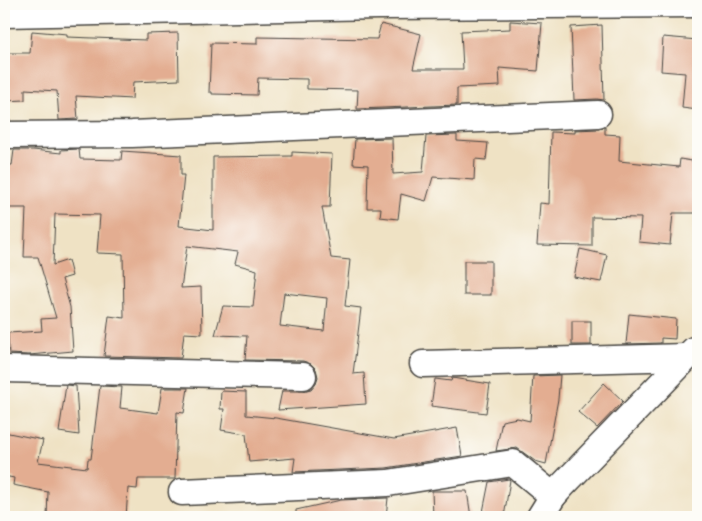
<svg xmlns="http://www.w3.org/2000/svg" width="702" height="521" viewBox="0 0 702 521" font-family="Sriracha,sans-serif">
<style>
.building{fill:#e3ad91;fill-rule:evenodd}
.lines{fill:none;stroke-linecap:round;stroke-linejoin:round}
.minor-casing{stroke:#484642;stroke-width:29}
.minor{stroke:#fff;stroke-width:26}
</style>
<rect width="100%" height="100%" fill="#fdfcf7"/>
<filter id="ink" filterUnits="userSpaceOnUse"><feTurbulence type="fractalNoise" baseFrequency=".02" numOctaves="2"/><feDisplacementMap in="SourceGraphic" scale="10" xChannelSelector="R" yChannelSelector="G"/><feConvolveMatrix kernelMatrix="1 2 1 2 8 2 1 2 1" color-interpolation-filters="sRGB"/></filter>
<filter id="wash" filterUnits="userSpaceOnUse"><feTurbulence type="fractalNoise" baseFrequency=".0096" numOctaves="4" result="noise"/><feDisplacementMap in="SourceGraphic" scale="20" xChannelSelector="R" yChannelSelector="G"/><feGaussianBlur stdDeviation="1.12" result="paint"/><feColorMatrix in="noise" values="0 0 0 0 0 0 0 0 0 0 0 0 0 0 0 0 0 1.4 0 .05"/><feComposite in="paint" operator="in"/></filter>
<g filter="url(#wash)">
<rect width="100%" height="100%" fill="#efe2c4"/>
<g id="blocks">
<g class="building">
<path d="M510,21L542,23L538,71L499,68L500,86L457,88V105L357,109L358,90L307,89V79L258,78L257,95L212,94V92H209L211,43L257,44V37L377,39L381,24L421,34L413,69H463L461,31L510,29Z"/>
<path d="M602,25L604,100L597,99L574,100L571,27Z"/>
<path d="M32,31L67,34V37L146,40V34L178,33L179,80L133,82L132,99L76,96L78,119L59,120L57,91L25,89V100L4,101V53H30Z"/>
<path d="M663,37L698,40V110L682,108L685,73L661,71Z"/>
<path d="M605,127V134L620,135L619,161L679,167L680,159L698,162V213H673L670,245L639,242L641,218L592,217V246L537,245L540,203L549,204L551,132L575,133V130L599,129Z"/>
<path d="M457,135V141L488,143L486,160L475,159L474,180L433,177L426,201L401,194L398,219L380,217L381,208H367L368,165L353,164L355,139L392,138L393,174L423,172L426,136Z"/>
<path d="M79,149L80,159L121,160L122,151L181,155V175H184L179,226L213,230V157L292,156V152L332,154L330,207H322L331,258L350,260L345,306L361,308L353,374L364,373L366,404L278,410L282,391H303L311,389L316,383L318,377L316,369L311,364L303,361L245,360L247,336L215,335L223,306L253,307L257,270L235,264L238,252L187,246L181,288L201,287L202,334L184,333L181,358L104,356L109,316L124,318L123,254L97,253L100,215L55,214L53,265L68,260L72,276L62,279L70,307L73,351L29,355L9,354L8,333L42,331L41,319L56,318L38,257H24L26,208H4V165H12L14,150H33L61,153V150ZM284,293L327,298L324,331L280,326Z"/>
<path d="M580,249L607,255L601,282L574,277Z"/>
<rect x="464" y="261" width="27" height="34"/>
<path d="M629,314L676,319L675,339L661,338V343L626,344Z"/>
<rect x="572" y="321" width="19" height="24"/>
<path d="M560,375L558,399L546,464L535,461L517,448L496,451L502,421L517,418L530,421L533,376Z"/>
<path d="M452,378L490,384L486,413L431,406L435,379L451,381Z"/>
<path d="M604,383L623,401L597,428L578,412Z"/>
<path d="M66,385L76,386L79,435L59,432Z"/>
<path d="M100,386L122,387L120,408L158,413L162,388H188L184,413L177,412L175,479H138L137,489L128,488L126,517H47L48,492L13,485L14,478L4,476V432L43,440L38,462L87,468L88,459H91Z"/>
<path d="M221,391L246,392V415L276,418L394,439L457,428L462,456L386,468L293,472L295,458L249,462L246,434L221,430L224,409H220Z"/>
<path d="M509,479L510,480L504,517H482L489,482Z"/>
<path d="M432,491H467L471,517H433Z"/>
<path d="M388,498L386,517H296V510L341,500Z"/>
</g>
</g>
</g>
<g filter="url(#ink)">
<use href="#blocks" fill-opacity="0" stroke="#484642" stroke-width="1"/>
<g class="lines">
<defs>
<g id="minor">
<path d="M4,14L378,6L698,4"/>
<path d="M4,135L132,134L598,114"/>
<path d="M423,364L686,357"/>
<path d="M4,369L303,376"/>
<path d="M182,492L388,483L513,463L553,496"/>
<path d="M540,517L553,496L562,486L694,350"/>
</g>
</defs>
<use href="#minor" class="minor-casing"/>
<use href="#minor" class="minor"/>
</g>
</g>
<rect width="702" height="521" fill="none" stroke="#fdfcf7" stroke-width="20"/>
</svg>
